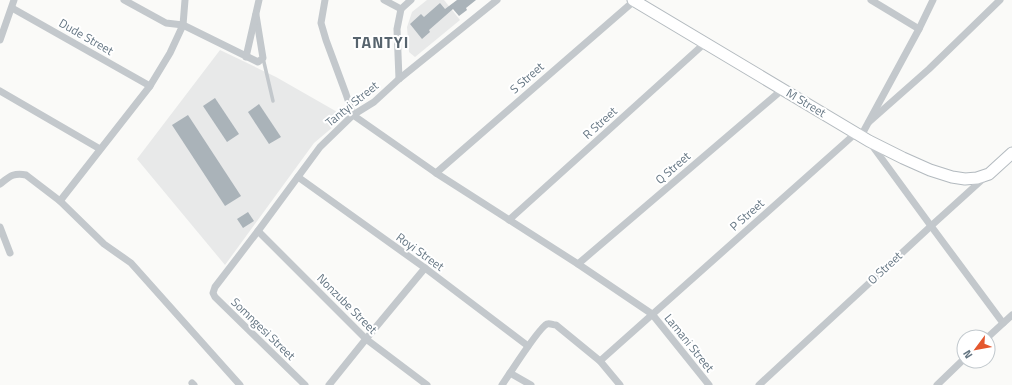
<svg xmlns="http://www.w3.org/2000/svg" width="1012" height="385" viewBox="0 0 1012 385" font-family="'Titillium Web',sans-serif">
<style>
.built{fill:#e8e9e9}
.building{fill:#aab3b9}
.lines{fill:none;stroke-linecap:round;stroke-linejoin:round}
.secondary-casing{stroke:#b3babf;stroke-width:13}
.lane{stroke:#c3c8cc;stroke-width:3.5}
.street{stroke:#c3c8cc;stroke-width:7}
.secondary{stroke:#fff;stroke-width:11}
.labels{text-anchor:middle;stroke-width:4;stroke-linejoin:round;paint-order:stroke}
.street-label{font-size:12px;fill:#657683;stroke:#fff}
.district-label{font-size:16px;font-weight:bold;letter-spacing:1px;fill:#57646e;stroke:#fff}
</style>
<rect width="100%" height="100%" fill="#fafaf8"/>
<g class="built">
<path d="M427,0H444L460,20L415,57L409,52L407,27L412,12Z"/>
<path d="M220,50L276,77L339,113L340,121L314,143L225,265L137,159Z"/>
</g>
<g class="building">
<path d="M457,0H476L466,8L467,10L459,16L453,9L429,30L430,32L422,39L410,24L421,14L424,17L440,3L445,9Z"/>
<path d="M215,98L239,134L227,142L203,106Z"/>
<path d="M259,104L281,137L269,144L248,112Z"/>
<path d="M188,115L241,196L225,206L172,125Z"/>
<path d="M248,212L254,221L243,228L237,219Z"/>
</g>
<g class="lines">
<defs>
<path id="secondary" d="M633,0L869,141L903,158L930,170L952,177L965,179L977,178L989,174L1012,153"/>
</defs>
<use href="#secondary" class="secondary-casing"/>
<path class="lane" d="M263,58L273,101"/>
<g class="street">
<path d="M124,0L166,23L183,25L258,62L263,58L256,15"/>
<path d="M325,0L321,23L326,40L346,94L353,115L436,173L578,264L652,314L709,385"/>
<path d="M384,0L401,9"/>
<path d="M871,0L919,29"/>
<path d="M12,8L150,86"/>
<path d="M0,40L14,0"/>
<path d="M246,57L259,0"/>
<path d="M399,79L397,29L401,9L411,0"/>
<path d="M0,91L100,149"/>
<path d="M869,122L929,69L1000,0"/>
<path d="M861,136L919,29L933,0"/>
<path d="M871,144L931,226L1003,323"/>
<path d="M436,173L634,1"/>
<path d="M298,177L425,268L528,346"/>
<path d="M0,184C9,177 14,172 26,175L60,201L104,244L131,263L240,385"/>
<path d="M60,201L150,86L170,53L183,25L185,0"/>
<path d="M509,220L705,43"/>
<path d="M0,227L10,253"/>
<path d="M258,231L366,339L427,385"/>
<path d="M578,264L783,89"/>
<path d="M988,337L1012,315"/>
<path d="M600,361L856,133"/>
<path d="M510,373L531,385"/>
<path d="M192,383L194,385"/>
<path d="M305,385L215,297L213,293L215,287L258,231L320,147L353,115L374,102L399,79L497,0"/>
<path d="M329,385L366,339L425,268"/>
<path d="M502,385C509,375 539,327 547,324C550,323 553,325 556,325L600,361L620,385"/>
<path d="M759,385L931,226L984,178"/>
<path d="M937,385L964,359"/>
</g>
<use href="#secondary" class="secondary"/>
</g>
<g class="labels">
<g class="street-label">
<text transform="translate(86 37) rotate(30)" y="4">Dude Street</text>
<text transform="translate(527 78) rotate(-41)" y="4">S Street</text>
<text transform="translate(806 103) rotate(31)" y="4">M Street</text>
<text transform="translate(352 104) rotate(-39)" y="4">Tantyi Street</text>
<text transform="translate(600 123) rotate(-42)" y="4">R Street</text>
<text transform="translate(673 168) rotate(-41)" y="4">Q Street</text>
<text transform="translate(747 215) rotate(-42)" y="4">P Street</text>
<text transform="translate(420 252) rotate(36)" y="4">Royi Street</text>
<text transform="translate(885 268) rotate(-43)" y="4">O Street</text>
<text transform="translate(347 304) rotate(45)" y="4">Nonzube Street</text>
<text transform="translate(263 329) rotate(44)" y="4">Somngesi Street</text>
<text transform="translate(689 343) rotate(51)" y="4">Lamani Street</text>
</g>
<g class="district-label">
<text x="381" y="48">TANTYI</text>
</g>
</g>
<g transform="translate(976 349) rotate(238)"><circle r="19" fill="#ffffff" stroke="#c1c8cd"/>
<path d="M0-3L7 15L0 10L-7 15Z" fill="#e4572e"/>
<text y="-6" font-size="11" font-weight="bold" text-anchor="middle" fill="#657683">N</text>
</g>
</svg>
